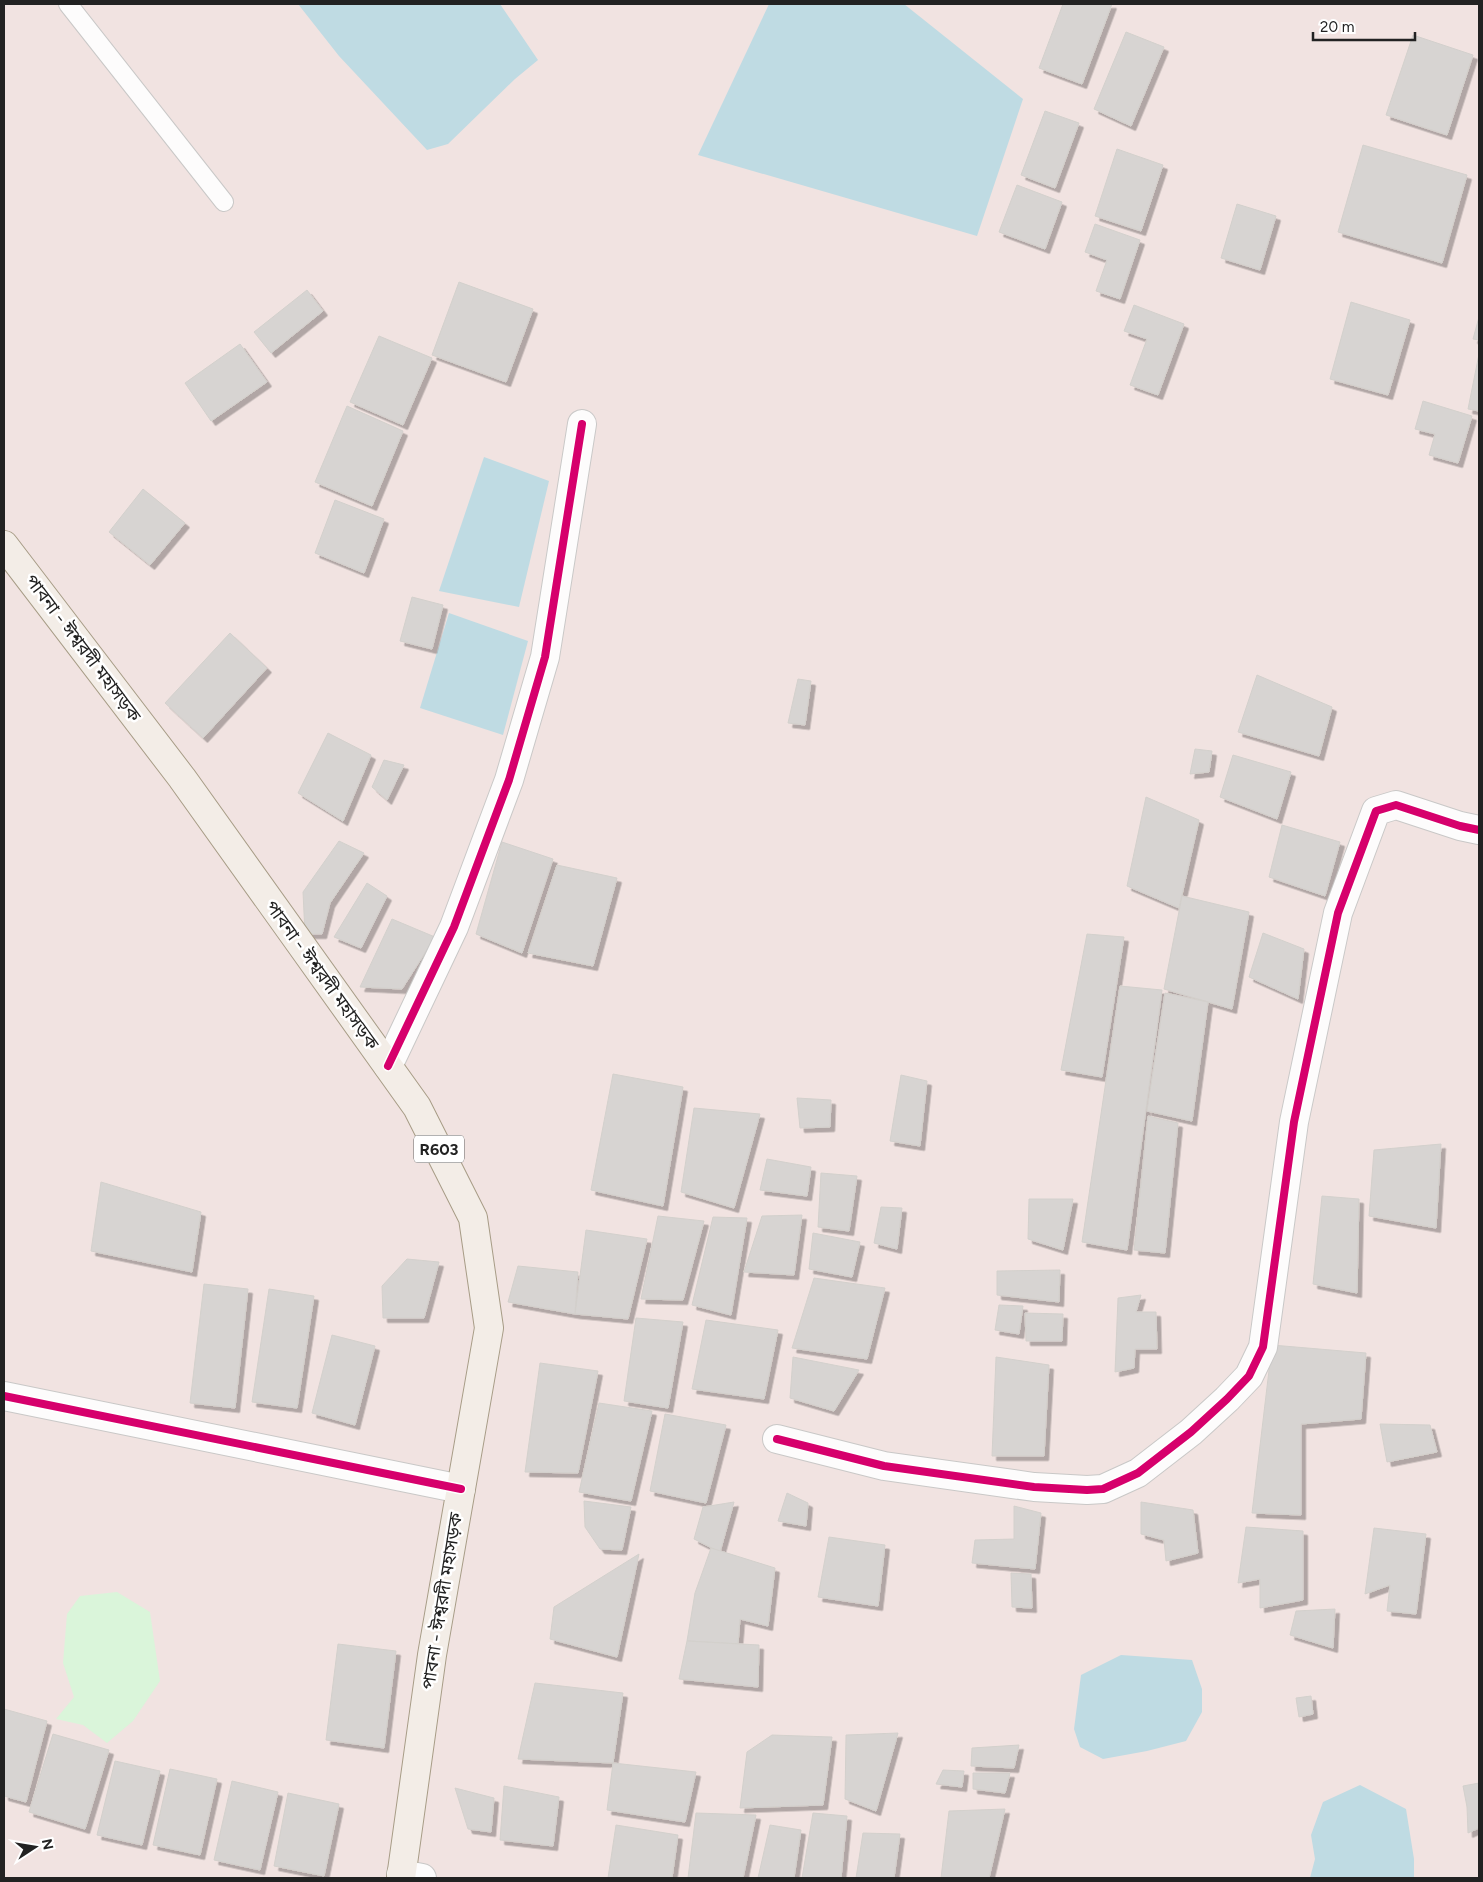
<svg xmlns="http://www.w3.org/2000/svg" width="1483" height="1882" viewBox="0 0 1483 1882" font-family="Figtree,'Noto Sans Bengali',sans-serif">
<style>
.commercial{fill:#f1e3e1}
.park{fill:#daf5da}
.water{fill:#bfdbe3}
.building{fill:#d7d4d2;stroke:#d3d0cc;filter:url(#shadow)}
.lines{fill:none;stroke-linecap:round;stroke-linejoin:round}
.service-casing{stroke:#c9c8c7;stroke-width:20}
.minor-casing{stroke:#c9c8c7;stroke-width:30}
.primary-casing{stroke:#a79c86;stroke-width:30}
.service{stroke:#fdfcfc;stroke-width:18}
.minor{stroke:#fdfcfc;stroke-width:28}
.primary{stroke:#f3ede7;stroke-width:28}
.cycleway-casing{stroke:#fff;stroke-width:11}
.cycleway{stroke:#d6006c;stroke-width:8}
.labels{text-anchor:middle;stroke-width:5;stroke-linejoin:round;paint-order:stroke}
.shield{fill:#fff;stroke:#646464;stroke-width:1}
.shield-label{font-size:16px;font-weight:bold;fill:#222}
.street-label{font-size:18px;fill:#222;stroke:#fff}
</style>
<defs>
<filter id="shadow"><feDropShadow dx="4.5" dy="4.5" stdDeviation="0" flood-color="#0004"/></filter>
</defs>
<rect width="100%" height="100%" fill="#f0eeeb"/>
<rect class="commercial" x="4" y="4" width="1475" height="1874"/>
<path class="park" d="M117,1592L150,1612L160,1681L133,1721L107,1743L83,1725L56,1719L74,1697L63,1663L67,1614L80,1596Z"/>
<g class="water">
<path d="M298,4H500L538,60L515,79L448,144L427,150L339,56Z"/>
<path d="M769,4H904L1023,99L977,236L698,155Z"/>
<path d="M484,457L549,481L519,607L439,591Z"/>
<path d="M449,613L528,641L503,735L420,708Z"/>
<path d="M1121,1655L1192,1660L1202,1689V1712L1186,1741L1147,1751L1103,1759L1080,1747L1074,1729L1081,1675Z"/>
<path d="M1360,1785L1406,1809L1414,1859V1878H1310L1315,1859L1311,1835L1323,1802Z"/>
</g>
<g class="building">
<path d="M1063,4H1112L1082,84L1039,68Z"/>
<path d="M1126,32L1164,47L1131,126L1094,109Z"/>
<path d="M1413,35L1473,55L1447,135L1386,115Z"/>
<path d="M1045,111L1079,123L1055,188L1021,175Z"/>
<path d="M1363,145L1467,175L1442,263L1338,232Z"/>
<path d="M1117,149L1163,165L1141,231L1095,216Z"/>
<path d="M1017,185L1062,202L1045,249L999,232Z"/>
<path d="M1237,204L1276,216L1260,270L1221,258Z"/>
<path d="M1095,224L1140,240L1120,299L1096,291L1107,260L1085,252Z"/>
<path d="M459,282L533,309L506,382L432,355Z"/>
<path d="M307,290L323,311L271,353L254,332Z"/>
<path d="M1351,302L1410,320L1388,395L1330,379Z"/>
<path d="M1134,305L1184,324L1158,395L1130,385L1147,339L1124,331Z"/>
<path d="M1479,317V340L1473,339Z"/>
<path d="M379,336L432,358L403,425L350,402Z"/>
<path d="M240,344L267,382L211,421L185,383Z"/>
<path d="M1479,354V411L1468,409Z"/>
<path d="M1423,401L1472,416L1458,463L1429,455L1435,434L1415,429Z"/>
<path d="M347,406L403,431L372,506L315,482Z"/>
<path d="M143,489L185,523L150,565L109,532Z"/>
<path d="M335,500L384,519L364,573L315,553Z"/>
<path d="M412,597L443,605L432,649L400,641Z"/>
<path d="M230,633L267,668L203,738L165,703Z"/>
<path d="M1257,675L1332,707L1319,756L1238,732Z"/>
<path d="M798,679L811,681L805,725L788,723Z"/>
<path d="M328,733L371,755L343,821L298,793Z"/>
<path d="M1195,749L1212,751L1209,772L1190,774Z"/>
<path d="M1233,755L1291,772L1277,819L1220,797Z"/>
<path d="M384,760L404,765L387,800L372,787Z"/>
<path d="M1146,797L1199,820L1179,908L1127,886Z"/>
<path d="M1282,825L1340,842L1325,896L1269,877Z"/>
<path d="M339,841L364,853L330,903L322,934H305L303,892Z"/>
<path d="M502,842L553,859L522,953L476,934Z"/>
<path d="M557,865L617,878L593,966L528,953Z"/>
<path d="M367,883L387,896L361,948L334,937Z"/>
<path d="M1182,896L1249,912L1232,1009L1164,989Z"/>
<path d="M392,919L435,937L402,989L360,987Z"/>
<path d="M1263,933L1304,949L1298,999L1249,977Z"/>
<path d="M1087,934L1124,937L1102,1077L1061,1070Z"/>
<path d="M1120,986L1162,990L1127,1250L1082,1242Z"/>
<path d="M1165,993L1208,1002L1192,1121L1147,1111Z"/>
<path d="M613,1074L683,1087L663,1206L591,1190Z"/>
<path d="M901,1075L927,1081L920,1146L890,1141Z"/>
<path d="M797,1098L831,1100L830,1127L800,1128Z"/>
<path d="M694,1108L760,1114L734,1208L681,1192Z"/>
<path d="M1148,1116L1178,1123L1165,1253L1134,1250Z"/>
<path d="M1441,1144L1436,1228L1369,1216L1374,1150Z"/>
<path d="M767,1159L811,1167L807,1196L760,1190Z"/>
<path d="M821,1173L857,1176L849,1231L818,1227Z"/>
<path d="M101,1182L201,1212L192,1272L91,1251Z"/>
<path d="M1322,1196L1359,1199L1357,1293L1313,1284Z"/>
<path d="M1029,1199H1073L1063,1250L1028,1239Z"/>
<path d="M881,1207L902,1208L897,1249L874,1243Z"/>
<path d="M802,1215L794,1275L744,1272L762,1216Z"/>
<path d="M658,1216L704,1221L683,1300L641,1299Z"/>
<path d="M713,1217L747,1218L731,1315L692,1305Z"/>
<path d="M586,1230L647,1239L628,1319L575,1314Z"/>
<path d="M813,1233L860,1242L852,1277L809,1269Z"/>
<path d="M407,1259L439,1262L424,1318H383L382,1286Z"/>
<path d="M518,1266L578,1272L575,1314L508,1302Z"/>
<path d="M1060,1270L1059,1302L997,1295V1271Z"/>
<path d="M814,1278L885,1288L867,1359L792,1348Z"/>
<path d="M204,1284L248,1289L235,1408L190,1403Z"/>
<path d="M269,1289L314,1296L297,1408L252,1402Z"/>
<path d="M1141,1295L1136,1312H1156L1157,1349H1135L1134,1368L1115,1372L1118,1298Z"/>
<path d="M999,1305L1023,1306L1019,1334L995,1330Z"/>
<path d="M1025,1313L1063,1314L1062,1341H1026Z"/>
<path d="M636,1318L683,1322L668,1408L624,1401Z"/>
<path d="M706,1320L778,1330L764,1399L692,1389Z"/>
<path d="M332,1335L375,1346L355,1425L312,1413Z"/>
<path d="M1272,1345L1366,1353L1361,1419L1301,1424V1515L1252,1513Z"/>
<path d="M793,1357L859,1370L834,1411L790,1398Z"/>
<path d="M996,1357L1049,1365L1044,1456H992Z"/>
<path d="M540,1363L598,1371L578,1473L525,1472Z"/>
<path d="M599,1403L652,1411L631,1501L579,1492Z"/>
<path d="M665,1414L726,1425L706,1503L650,1491Z"/>
<path d="M1380,1424L1430,1425L1437,1452L1387,1462Z"/>
<path d="M787,1493L808,1503L806,1526L778,1521Z"/>
<path d="M584,1501L631,1507L622,1550L600,1549L585,1527Z"/>
<path d="M734,1502L720,1552L694,1539L703,1507Z"/>
<path d="M1141,1502L1193,1510L1198,1553L1166,1561L1164,1540L1141,1534Z"/>
<path d="M1014,1506L1041,1513L1035,1569L972,1563L975,1540L1014,1539Z"/>
<path d="M1246,1527L1303,1531V1600L1260,1608V1579L1238,1583Z"/>
<path d="M1374,1528L1426,1534L1416,1614L1387,1611L1390,1585L1365,1594Z"/>
<path d="M829,1537L885,1545L878,1606L818,1597Z"/>
<path d="M711,1548L775,1568L768,1626L740,1619L738,1644L687,1641L695,1593Z"/>
<path d="M639,1554L617,1657L550,1639L554,1607Z"/>
<path d="M1011,1573L1031,1574L1032,1608L1012,1607Z"/>
<path d="M1335,1609L1333,1648L1290,1635L1296,1611Z"/>
<path d="M687,1641L759,1645L758,1687L679,1679Z"/>
<path d="M338,1644L396,1651L384,1748L326,1740Z"/>
<path d="M535,1683L623,1693L613,1763L518,1759Z"/>
<path d="M1311,1696L1313,1714L1299,1717L1296,1698Z"/>
<path d="M4,1709L47,1721L26,1802L4,1796Z"/>
<path d="M898,1733L876,1811L845,1799L846,1735Z"/>
<path d="M53,1734L109,1750L85,1829L29,1812Z"/>
<path d="M772,1735L832,1737L823,1805L740,1808L747,1752Z"/>
<path d="M1019,1745L1014,1768L971,1766L972,1748Z"/>
<path d="M115,1761L160,1771L142,1845L97,1835Z"/>
<path d="M613,1763L696,1772L685,1822L607,1810Z"/>
<path d="M170,1769L217,1779L200,1855L153,1845Z"/>
<path d="M943,1770L964,1771L962,1787L936,1784Z"/>
<path d="M973,1773H1010L1005,1793L973,1789Z"/>
<path d="M232,1781L278,1792L260,1870L214,1860Z"/>
<path d="M1479,1783V1828L1468,1833L1467,1807L1463,1786Z"/>
<path d="M504,1786L559,1797L553,1846L500,1840Z"/>
<path d="M455,1788L494,1798L491,1832L468,1829Z"/>
<path d="M288,1793L339,1804L324,1876L274,1866Z"/>
<path d="M1005,1809L989,1878H941L949,1811Z"/>
<path d="M696,1813L756,1815L743,1878H688Z"/>
<path d="M813,1813L847,1816L841,1878H802Z"/>
<path d="M616,1825L678,1835L672,1878H608Z"/>
<path d="M770,1825L801,1830L794,1878H758Z"/>
<path d="M863,1833L900,1834L894,1878H856Z"/>
</g>
<g class="lines">
<defs>
<path id="service" d="M68,4L224,202"/>
<g id="minor">
<path d="M388,1066L454,927L509,780L545,657L582,424"/>
<path d="M4,1396L461,1489"/>
<path d="M777,1439L884,1466L1034,1487L1087,1490L1103,1489L1138,1473L1191,1432L1227,1399L1249,1376L1263,1347L1294,1122L1338,913L1376,811L1396,805L1460,826L1479,830"/>
<path d="M401,1874L422,1878"/>
</g>
<path id="primary" d="M4,545L182,778L417,1107L473,1218L489,1328L432,1655L401,1878"/>
</defs>
<use href="#service" class="service-casing"/>
<use href="#minor" class="minor-casing"/>
<use href="#primary" class="primary-casing"/>
<use href="#service" class="service"/>
<use href="#minor" class="minor"/>
<use href="#primary" class="primary"/>
<defs>
<g id="cycleway">
<path d="M388,1066L454,927L509,780L545,657L582,424"/>
<path d="M4,1396L461,1489"/>
<path d="M777,1439L884,1466L1034,1487L1087,1490L1103,1489L1138,1473L1191,1432L1227,1399L1249,1376L1263,1347L1294,1122L1338,913L1376,811L1396,805L1460,826L1479,830"/>
</g>
</defs>
<use href="#cycleway" class="cycleway-casing"/>
<use href="#cycleway" class="cycleway"/>
</g>
<g class="labels">
<rect class="shield" x="414" y="1135.5" width="50" height="27" rx="4"/>
<g class="shield-label">
<text x="439" y="1155">R603</text>
</g>
<g class="street-label">
<text transform="translate(83 648) rotate(53)" y="6">পাবনা - ঈশ্বরদী মহাসড়ক</text>
<text transform="translate(322 975) rotate(54)" y="6">পাবনা - ঈশ্বরদী মহাসড়ক</text>
<text transform="translate(442 1601) rotate(-81)" y="6">পাবনা - ঈশ্বরদী মহাসড়ক</text>
</g>
</g>
<rect width="1483" height="1882" fill="none" stroke="#222222" stroke-width="10"/>
<g transform="translate(35 1847) rotate(78)" stroke="#ffffff" stroke-width="4" paint-order="stroke">
<path d="M0-4L9 19L0 12L-9 19Z" fill="#222222"/>
<text y="-8" font-size="14" font-weight="bold" text-anchor="middle" fill="#222222">N</text>
</g>
<path d="M1313 32v8h102v-8" fill="none" stroke="#222222" stroke-width="2.5"/>
<text x="1320" y="32" font-size="15" fill="#222222" stroke="#ffffff" stroke-width="4" paint-order="stroke">20 m</text>
</svg>
